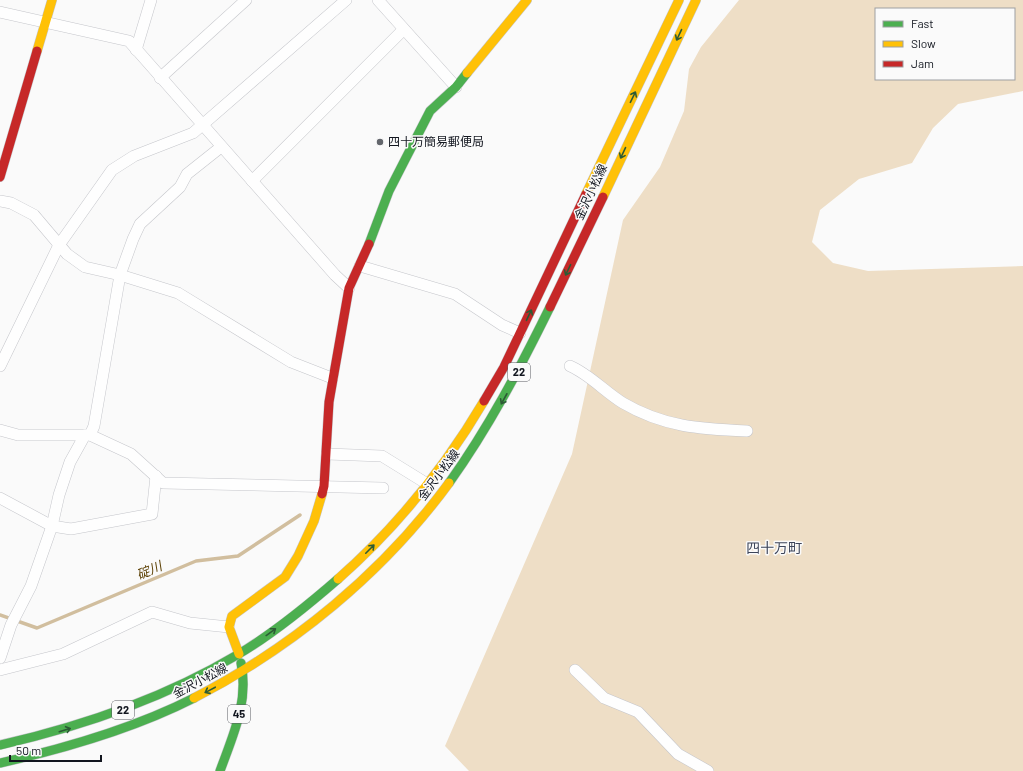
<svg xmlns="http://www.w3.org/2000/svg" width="1023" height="771" viewBox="0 0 1023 771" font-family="Barlow,'Noto Sans JP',sans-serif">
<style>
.green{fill:#eedec6;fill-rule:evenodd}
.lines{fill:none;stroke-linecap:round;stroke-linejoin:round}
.stream{stroke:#d1be9e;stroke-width:3.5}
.street-casing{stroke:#c5c6cb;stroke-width:12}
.fast-casing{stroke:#c5c6cb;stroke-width:10}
.slow-casing{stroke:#c5c6cb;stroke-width:10}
.jam-casing{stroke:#c5c6cb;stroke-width:10}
.street{stroke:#fefefe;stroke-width:11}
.fast{stroke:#4caf50;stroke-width:9}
.slow{stroke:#ffc107;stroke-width:9}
.jam{stroke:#c62828;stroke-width:9}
.oneway{stroke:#2c5b35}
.poi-dot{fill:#63666c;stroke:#fafafa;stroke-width:1.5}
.labels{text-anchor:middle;stroke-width:3;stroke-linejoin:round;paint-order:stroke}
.shield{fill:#fafafa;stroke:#585a61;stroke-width:1}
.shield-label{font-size:11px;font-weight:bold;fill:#12161f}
.poi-label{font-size:12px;fill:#12161f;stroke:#fafafa;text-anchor:start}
.street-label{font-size:12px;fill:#12161f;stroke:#fafafa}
.water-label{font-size:13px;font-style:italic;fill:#5a3e01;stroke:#fafafa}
.quarter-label{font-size:14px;fill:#3d455a;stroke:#fafafa}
</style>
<rect width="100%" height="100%" fill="#fafafa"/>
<path class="green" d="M739,0H1023V91L958,104L933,128L912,163L859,179L820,210L812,242L833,263L868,271L1023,266V771H469L445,746L572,454L623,220L660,167L684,111L689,69L701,47ZM876,9H1014V79H876Z"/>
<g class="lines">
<path class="stream" d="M0,615L37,628L196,561L238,556L300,515"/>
<defs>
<g id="street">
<path d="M378,0L456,87"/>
<path d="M0,12L129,41L335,275L349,288"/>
<path d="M136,50L151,0"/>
<path d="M160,78L246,0"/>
<path d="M252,181L403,30"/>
<path d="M0,201L11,203L34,215L67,254L85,267L120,275L178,293L291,362L332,378"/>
<path d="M360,266L455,294L502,325L520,333"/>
<path d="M0,366L59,245L112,170L134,156L193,133L346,0"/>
<path d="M570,366C589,374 605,392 623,403C664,427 700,429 747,431"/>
<path d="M0,430L18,435H90L131,454L163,483L383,488"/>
<path d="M90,435L94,426L120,275L133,239L140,224L180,187L187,174L221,147"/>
<path d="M327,454L382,456L429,485"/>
<path d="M0,498L52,526L71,529L152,514L156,476"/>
<path d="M0,658L11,625L31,586L52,526L59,495L70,462L85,435"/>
<path d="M0,670L63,654L152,612L190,623L229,627"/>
<path d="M575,670L604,698L638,712L678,754L708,771"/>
</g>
<g id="fast">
<path d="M369,244L389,191L430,111L456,87L467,73"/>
<path d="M449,483C489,427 520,368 550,307"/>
<path d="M0,745C83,726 163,699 237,655C273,634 307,606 338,579"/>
<path d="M0,763C67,748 133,729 194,698"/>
<path d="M220,771C233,735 249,702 241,663"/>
</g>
<g id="slow">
<path d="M37,51L52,0"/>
<path d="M467,73L527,0"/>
<path d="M586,194L679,0"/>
<path d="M603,197L696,0"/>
<path d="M338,579C397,527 444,469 484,401"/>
<path d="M239,654L229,627L232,616L285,577L298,556L314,521L322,494"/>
<path d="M194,698C293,647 383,573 449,483"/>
</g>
<g id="jam">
<path d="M0,177L37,51"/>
<path d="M550,307L603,197"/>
<path d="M484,401L504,367L586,194"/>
<path d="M322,494L324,486L329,402L349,288L369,244"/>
</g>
</defs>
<use href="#street" class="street-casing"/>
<use href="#fast" class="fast-casing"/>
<use href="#slow" class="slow-casing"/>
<use href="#jam" class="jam-casing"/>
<use href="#street" class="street"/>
<use href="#fast" class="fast"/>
<use href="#slow" class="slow"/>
<use href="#jam" class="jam"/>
</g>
<defs><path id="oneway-shaft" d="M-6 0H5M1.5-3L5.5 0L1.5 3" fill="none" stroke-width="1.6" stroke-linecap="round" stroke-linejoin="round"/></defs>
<g class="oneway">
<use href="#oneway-shaft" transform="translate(679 35) rotate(115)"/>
<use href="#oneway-shaft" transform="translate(633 97) rotate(-64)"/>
<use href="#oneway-shaft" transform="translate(623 153) rotate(115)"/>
<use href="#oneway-shaft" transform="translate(568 270) rotate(116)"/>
<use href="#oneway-shaft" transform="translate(529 315) rotate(-65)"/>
<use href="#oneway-shaft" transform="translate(504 399) rotate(119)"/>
<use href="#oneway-shaft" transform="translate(370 549) rotate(-45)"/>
<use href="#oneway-shaft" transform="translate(271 632) rotate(-36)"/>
<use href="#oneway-shaft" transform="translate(210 690) rotate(152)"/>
<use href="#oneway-shaft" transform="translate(65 730) rotate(-17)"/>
</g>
<circle class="poi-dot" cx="380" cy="142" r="4"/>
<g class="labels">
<g class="shield">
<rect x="508" y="363" width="22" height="18" rx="3"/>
<rect x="112" y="701" width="22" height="18" rx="3"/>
<rect x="228" y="705" width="22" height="18" rx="3"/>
</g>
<g class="shield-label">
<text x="519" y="376">22</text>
<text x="123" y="714">22</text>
<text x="239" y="718">45</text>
</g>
<g class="poi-label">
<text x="388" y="146">四十万簡易郵便局</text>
</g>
<g class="street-label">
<text transform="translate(591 192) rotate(-65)" y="4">金沢小松線</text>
<text transform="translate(439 475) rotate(-53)" y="4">金沢小松線</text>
<text transform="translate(200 681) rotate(-28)" y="4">金沢小松線</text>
</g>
<g class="water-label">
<text transform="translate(149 570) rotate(-23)" y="5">碇川</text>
</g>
<g class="quarter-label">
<text x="774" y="553">四十万町</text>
</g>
</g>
<rect x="875" y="8" width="140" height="72" fill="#fafafa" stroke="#9d9fa2"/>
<rect x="883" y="21" width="20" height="6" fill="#4caf50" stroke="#9d9fa2"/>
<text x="911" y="28" font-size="12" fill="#12161f">Fast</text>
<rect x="883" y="41" width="20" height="6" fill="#ffc107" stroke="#9d9fa2"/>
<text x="911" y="48" font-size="12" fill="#12161f">Slow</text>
<rect x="883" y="61" width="20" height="6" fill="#c62828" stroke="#9d9fa2"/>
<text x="911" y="68" font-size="12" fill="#12161f">Jam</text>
<path d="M10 755v6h91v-6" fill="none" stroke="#12161f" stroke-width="2"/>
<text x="16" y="755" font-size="12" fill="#12161f" stroke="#fafafa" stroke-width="3" paint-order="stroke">50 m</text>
</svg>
